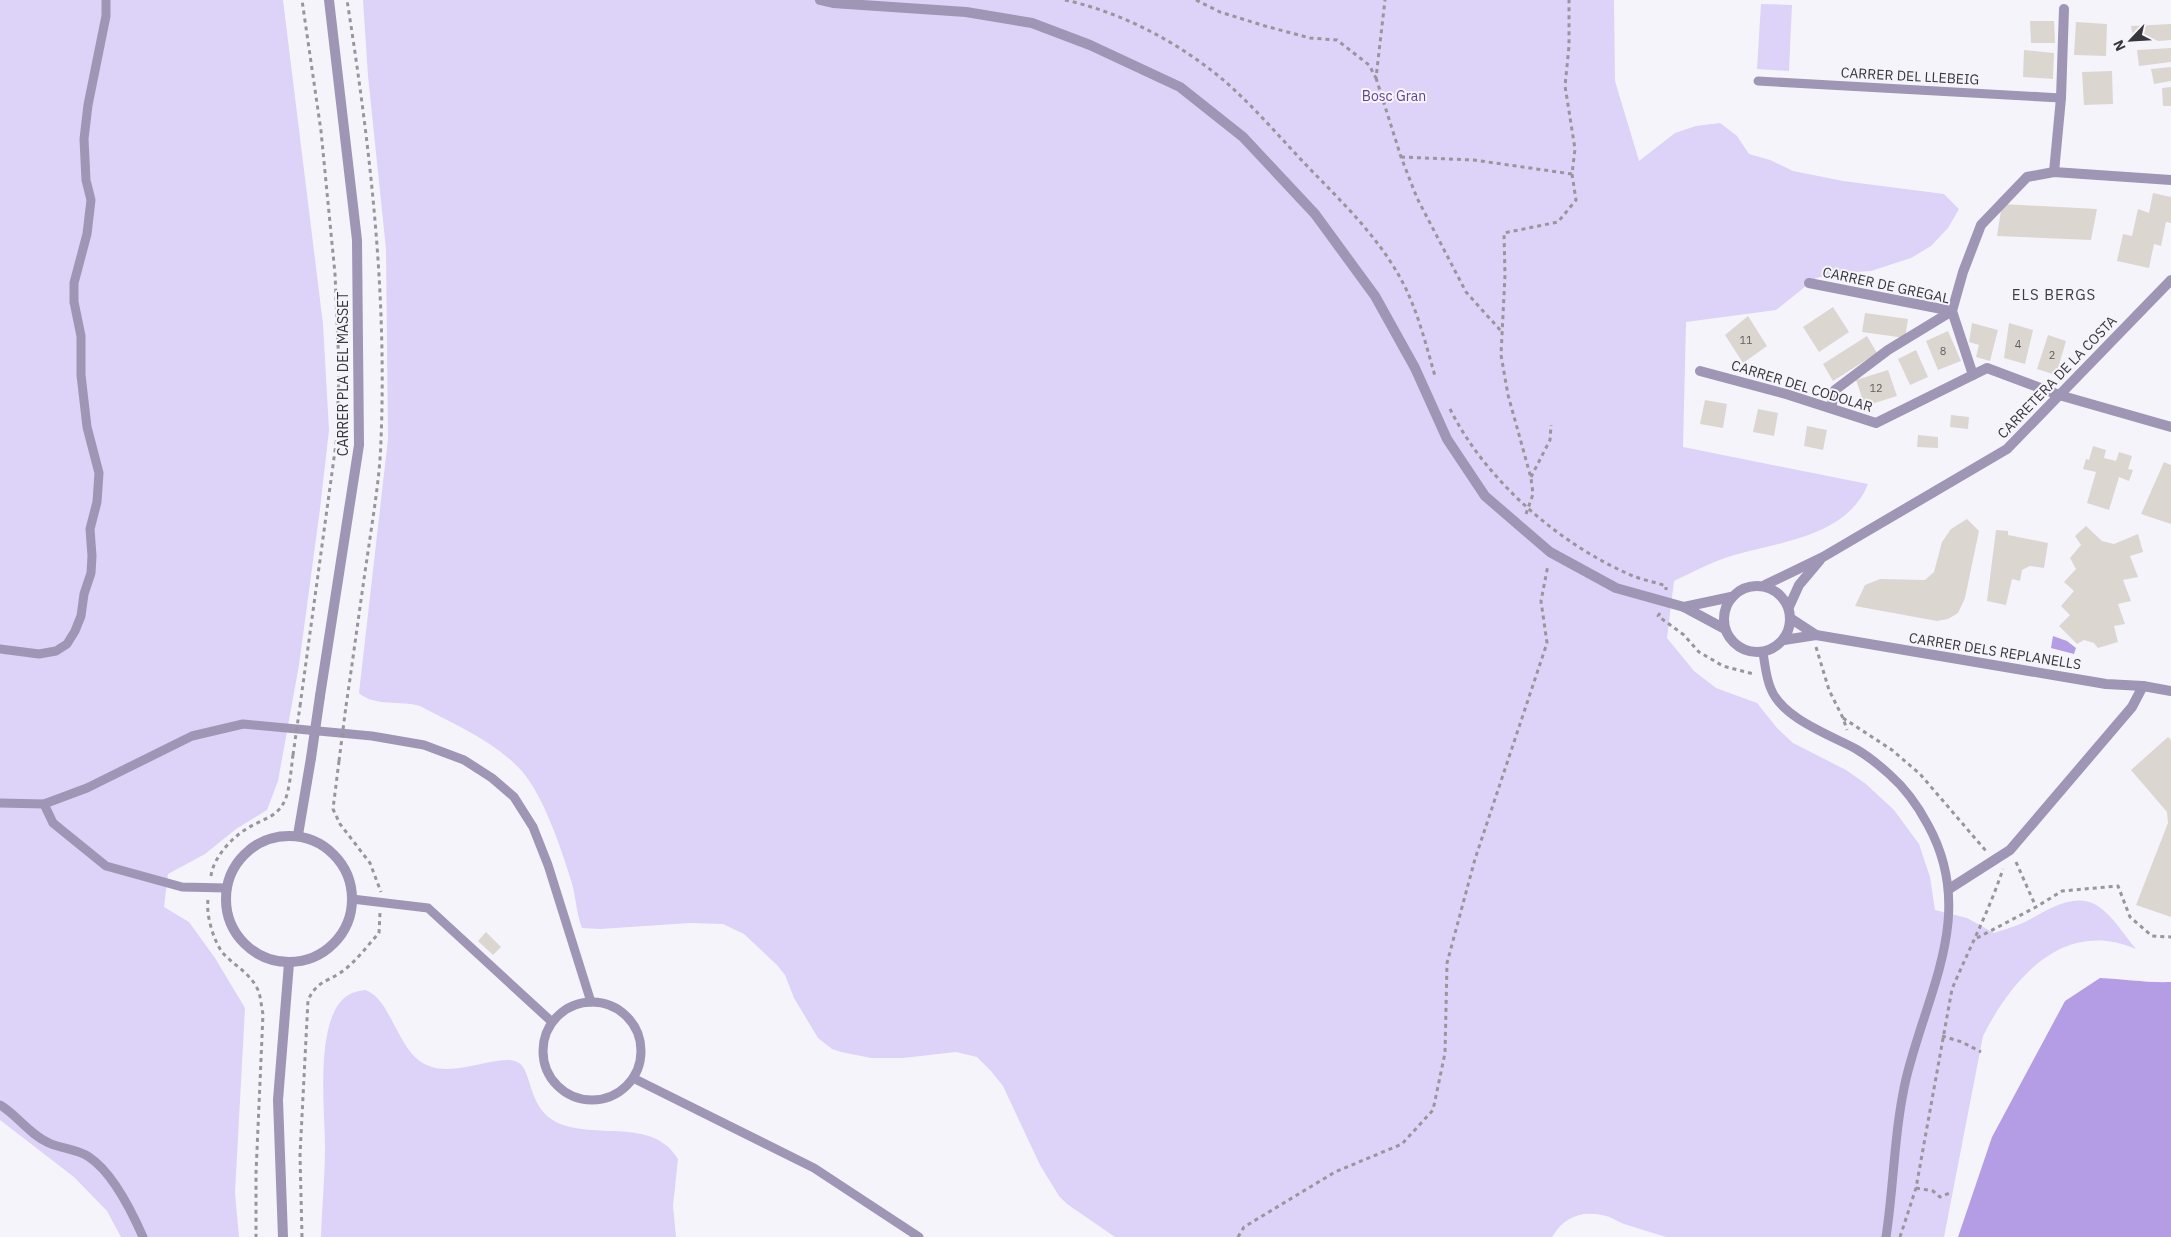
<svg xmlns="http://www.w3.org/2000/svg" width="2171" height="1237" viewBox="0 0 2171 1237" font-family="'IBM Plex Sans',sans-serif">
<style>
.green{fill:#ddd2f7}
.water{fill:#b49de4}
.building{fill:#dcd6d1}
.lines{fill:none;stroke-linecap:round;stroke-linejoin:round}
.path{stroke:#98969b;stroke-width:3;stroke-dasharray:4 4;stroke-linecap:butt}
.service{stroke:#9f95b5;stroke-width:9}
.pedestrian{stroke:#9f95b5;stroke-width:10}
.minor{stroke:#9f95b5;stroke-width:10}
.tertiary{stroke:#9f95b5;stroke-width:10}
.path-bridge{stroke:#98969b;stroke-width:3;stroke-dasharray:4 4;stroke-linecap:butt}
.tertiary-bridge{stroke:#9f95b5;stroke-width:10}
.labels{text-anchor:middle;stroke-width:4;stroke-linejoin:round;paint-order:stroke}
.number-label{font-size:11px;fill:#605e5f}
.street-label{font-size:14px;fill:#373639;stroke:#f6f4fb}
.park-label{font-size:14px;fill:#634397;stroke:#f6f4fb}
.neighbourhood-label{font-size:15px;letter-spacing:1px;fill:#3e3d42;stroke:#f6f4fb}
</style>
<rect width="100%" height="100%" fill="#f6f4fb"/>
<g class="green">
<path d="M0,0H283L323,324L329,430L320,509L299,665L278,781L267,810L236,829L205,854L168,874L164,907L189,922L215,958L245,1008L235,1193L239,1237H121L107,1211L74,1177L0,1120Z"/>
<path d="M363,0H1614L1615,81L1639,161L1675,133L1696,126L1720,123L1737,136L1749,154L1770,160L1793,171L1843,181L1944,194L1959,209L1948,228L1931,246L1911,258L1871,271L1840,273L1816,278L1776,310L1686,322L1683,447L1868,484C1847,537 1778,542 1731,556C1711,562 1693,572 1674,581L1667,638L1694,671L1716,688L1757,703L1777,728L1793,743L1846,770L1866,784L1894,810L1919,844L1930,877L1935,910L1967,918L1994,933C2005,929 2017,926 2027,921C2047,910 2075,891 2098,906C2113,916 2124,935 2136,949C2064,918 2013,977 1983,1036L1944,1237H1666C1652,1233 1638,1228 1624,1224C1618,1222 1612,1217 1606,1216C1582,1210 1565,1216 1552,1237H1115L1067,1204L1059,1196L1040,1165L1003,1086L991,1071L977,1057L956,1052L903,1058H871L841,1052L832,1049L818,1038L794,998L785,975L777,965L744,934L723,924L690,923L600,929L582,928C576,912 576,896 571,880C561,848 541,788 517,766C490,739 453,724 420,706C400,700 375,707 359,693L388,439L386,249L368,76Z"/>
<path d="M1761,4L1792,5L1789,71L1757,69Z"/>
<path d="M365,990C388,997 396,1040 416,1058C446,1086 498,1050 519,1063C532,1071 528,1108 556,1122C595,1141 652,1116 678,1159L673,1206L676,1237H321C322,1207 325,1176 325,1146C325,1111 314,1018 347,996C352,992 359,991 365,990Z"/>
</g>
<g class="water">
<path d="M2053,636L2067,641L2076,648L2074,654L2051,648Z"/>
<path d="M2100,978C2124,979 2147,983 2171,982V1237H1958L1992,1137L2065,1001Z"/>
</g>
<g class="building">
<path d="M2030,21H2054L2055,43H2031Z"/>
<path d="M2076,22L2107,24L2106,56L2074,55Z"/>
<path d="M2171,24V40L2134,43L2131,26Z"/>
<path d="M2171,48V62L2139,66L2137,50Z"/>
<path d="M2024,50L2054,53L2053,79L2023,77Z"/>
<path d="M2171,67V81L2154,84L2151,69Z"/>
<path d="M2112,71L2113,104L2084,105L2082,72Z"/>
<path d="M2171,87V106H2163L2162,88Z"/>
<path d="M2153,193L2171,197V223L2166,222L2161,246L2154,244L2149,268L2117,261L2123,234L2132,236L2138,209L2149,213Z"/>
<path d="M2002,204L2097,209L2091,240L1997,236Z"/>
<path d="M1833,307L1849,332L1819,352L1803,327Z"/>
<path d="M1865,313L1908,319L1905,338L1862,332Z"/>
<path d="M1748,316L1767,346L1743,363L1725,335Z"/>
<path d="M1972,323L1998,330L1990,361L1976,357L1979,345L1969,342Z"/>
<path d="M2009,323L2033,330L2025,364L2004,358Z"/>
<path d="M1948,331L1961,361L1938,370L1926,341Z"/>
<path d="M2048,335L2066,341L2056,375L2037,369Z"/>
<path d="M1867,336L1877,353L1833,381L1823,364Z"/>
<path d="M1916,350L1928,377L1910,385L1898,359Z"/>
<path d="M1888,370L1897,396L1865,406L1856,380Z"/>
<path d="M1705,400L1727,404L1723,428L1700,424Z"/>
<path d="M1758,409L1778,413L1774,436L1753,432Z"/>
<path d="M1951,415L1969,417L1968,429L1950,427Z"/>
<path d="M1807,426L1827,430L1823,450L1804,446Z"/>
<path d="M1918,435L1938,437V448L1917,447Z"/>
<path d="M2093,446L2106,450L2104,458L2116,461L2119,452L2132,456L2128,469L2133,470L2129,481L2119,477L2109,510L2087,503L2096,472L2083,469L2086,459L2089,460Z"/>
<path d="M2164,462L2171,465V524L2141,514Z"/>
<path d="M1967,519L1979,531L1965,598L1958,613L1948,619L1937,621L1855,606L1865,585L1880,579L1925,580L1934,572L1942,542L1951,529Z"/>
<path d="M2086,526L2102,541L2114,544L2138,534L2143,552L2130,556L2138,577L2123,580L2131,601L2118,604L2125,624L2114,626L2118,642L2098,648L2094,643L2084,640L2077,644L2059,626L2070,615L2061,606L2074,591L2064,582L2076,569L2070,558L2081,545L2075,536Z"/>
<path d="M1996,530L2008,531V535L2048,543L2044,568L2030,566L2022,570L2020,581L2012,579L2006,605L1987,601Z"/>
<path d="M2168,737L2171,740V917L2136,905L2168,823L2167,812L2131,770Z"/>
<path d="M486,932L501,947L493,955L478,941Z"/>
</g>
<g class="lines">
<g class="path">
<path d="M1065,0C1124,13 1182,44 1228,84C1257,110 1283,141 1310,169C1344,204 1380,239 1403,283C1418,312 1426,345 1435,376"/>
<path d="M1196,0L1220,12L1265,26L1310,38L1337,40L1369,65L1376,78L1385,0"/>
<path d="M1376,78L1401,157L1417,198L1466,292L1501,331"/>
<path d="M1401,157L1474,160L1572,174"/>
<path d="M1450,409C1486,481 1560,545 1633,576C1643,580 1655,582 1666,586V590"/>
<path d="M1531,477L1550,440L1551,425"/>
<path d="M1526,514L1533,494L1531,478L1508,395L1501,355L1505,275L1504,233L1558,222L1576,200L1572,174L1575,149L1565,86L1569,46V0"/>
<path d="M1660,613L1658,616L1684,635L1699,652L1723,666L1754,674"/>
<path d="M1816,647L1829,690L1843,718L1847,730"/>
<path d="M300,706L337,436L339,368L335,274L321,131L302,0"/>
<path d="M346,706C354,652 361,598 369,545C374,510 380,475 381,440C387,292 370,146 347,0"/>
<path d="M1843,718L1892,750L1920,774L1986,851"/>
<path d="M339,761L333,809L340,824L370,863L381,892"/>
<path d="M2016,862L2036,907"/>
<path d="M211,876C213,858 232,837 248,828C260,820 275,818 283,804C290,793 291,768 293,755"/>
<path d="M208,900C206,915 213,939 222,952C233,965 249,972 257,988C261,995 261,1006 263,1014L256,1173V1237"/>
<path d="M1977,938L2036,907L2062,891L2118,886L2130,917L2152,936L2171,937"/>
<path d="M1942,1036L1962,1042L1981,1052"/>
<path d="M1916,1188L1933,1191L1940,1197L1952,1192"/>
<path d="M302,1237L300,1155L308,1000C317,982 324,983 340,973C355,963 367,946 379,933L380,913"/>
<path d="M1238,1237L1244,1227L1335,1172L1402,1144L1433,1110L1445,1053L1447,963L1475,859L1547,643L1541,601L1548,565"/>
<path d="M1900,1237L1916,1188L1952,989C1969,949 1989,911 2003,869"/>
</g>
<g class="service">
<path d="M1758,81L2061,98"/>
<path d="M0,649L39,654L56,651L67,644L75,631L81,616L84,594L91,573L92,556L90,529L97,502L99,473L87,427L81,375V336L74,302V283L87,234L91,200L86,180L84,139L88,105L106,16V0"/>
<path d="M1763,653C1765,664 1766,678 1771,689C1782,718 1830,735 1856,749C1868,756 1879,765 1889,774C1905,788 1918,806 1928,825C1977,914 1927,991 1906,1079C1894,1131 1894,1185 1886,1237"/>
<path d="M0,803L44,804L87,788L192,736L243,724L372,736L424,745L464,760L492,778L514,797L533,827L548,865L591,1002"/>
<path d="M44,804L53,823L106,866L182,887L226,888"/>
<path d="M352,899L428,908L552,1022"/>
<circle cx="592" cy="1051" r="49"/>
<path d="M633,1078L814,1168L919,1237"/>
<path d="M0,1105C17,1115 30,1135 49,1143C62,1149 77,1149 89,1157C112,1172 132,1212 143,1237"/>
</g>
<path class="pedestrian" d="M1949,889L2010,850L2132,707L2143,686"/>
<g class="minor">
<path d="M2054,172L2061,98L2064,9"/>
<path d="M1809,283L1952,311"/>
<path d="M1952,311L1963,272L1981,225L2027,177L2054,172L2171,180"/>
<path d="M1952,311L1973,375"/>
<path d="M1700,371L1786,394L1876,423L1987,368L2059,395L2171,427"/>
<path d="M1831,408L1835,390L1888,350L1952,311"/>
<path d="M1790,618L1816,635"/>
<path d="M1784,640L1816,635L2106,684L2143,686L2171,691"/>
</g>
<g class="tertiary">
<path d="M820,0L833,3L966,12L1032,23L1090,45L1180,87L1243,137L1315,214L1375,296L1415,368L1447,439L1485,496L1550,552L1616,588L1684,607L1725,629"/>
<path d="M1765,585L1823,557L2007,449L2171,280"/>
<circle cx="1757" cy="619" r="33"/>
<path d="M1684,607L1731,597"/>
<path d="M1789,607L1799,585L1820,560"/>
<path d="M320,696L359,445L357,240L329,0"/>
<path d="M298,835L311,758"/>
<circle cx="289" cy="899" r="63"/>
<path d="M283,1237L278,1100L289,963"/>
</g>
<g class="path-bridge">
<path d="M293,755L300,706"/>
<path d="M339,761L346,706"/>
</g>
<path class="tertiary-bridge" d="M311,758L320,696"/>
</g>
<g class="labels">
<g class="number-label">
<text x="1746" y="344">11</text>
<text x="2018" y="348">4</text>
<text x="1943" y="355">8</text>
<text x="2052" y="359">2</text>
<text x="1876" y="392">12</text>
</g>
<g class="street-label">
<text transform="translate(1910 76) rotate(3)" y="5">CARRER DEL LLEBEIG</text>
<text transform="translate(1886 285) rotate(12)" y="5">CARRER DE GREGAL</text>
<text transform="translate(343 374) rotate(-90)" y="5">CARRER PLA DEL MASSET</text>
<text transform="translate(2057 377) rotate(-46)" y="5">CARRETERA DE LA COSTA</text>
<text transform="translate(1802 386) rotate(17)" y="5">CARRER DEL CODOLAR</text>
<text transform="translate(1995 651) rotate(9)" y="5">CARRER DELS REPLANELLS</text>
</g>
<g class="park-label">
<text x="1394" y="101">Bosc Gran</text>
</g>
<g class="neighbourhood-label">
<text x="2054" y="300">ELS BERGS</text>
</g>
</g>
<g transform="translate(2131 40) rotate(245)" stroke="#f6f4fb" stroke-width="4" paint-order="stroke">
<path d="M0-4L9 19L0 12L-9 19Z" fill="#373639"/>
<text y="-8" font-size="14" font-weight="bold" text-anchor="middle" fill="#373639">N</text>
</g>
</svg>
